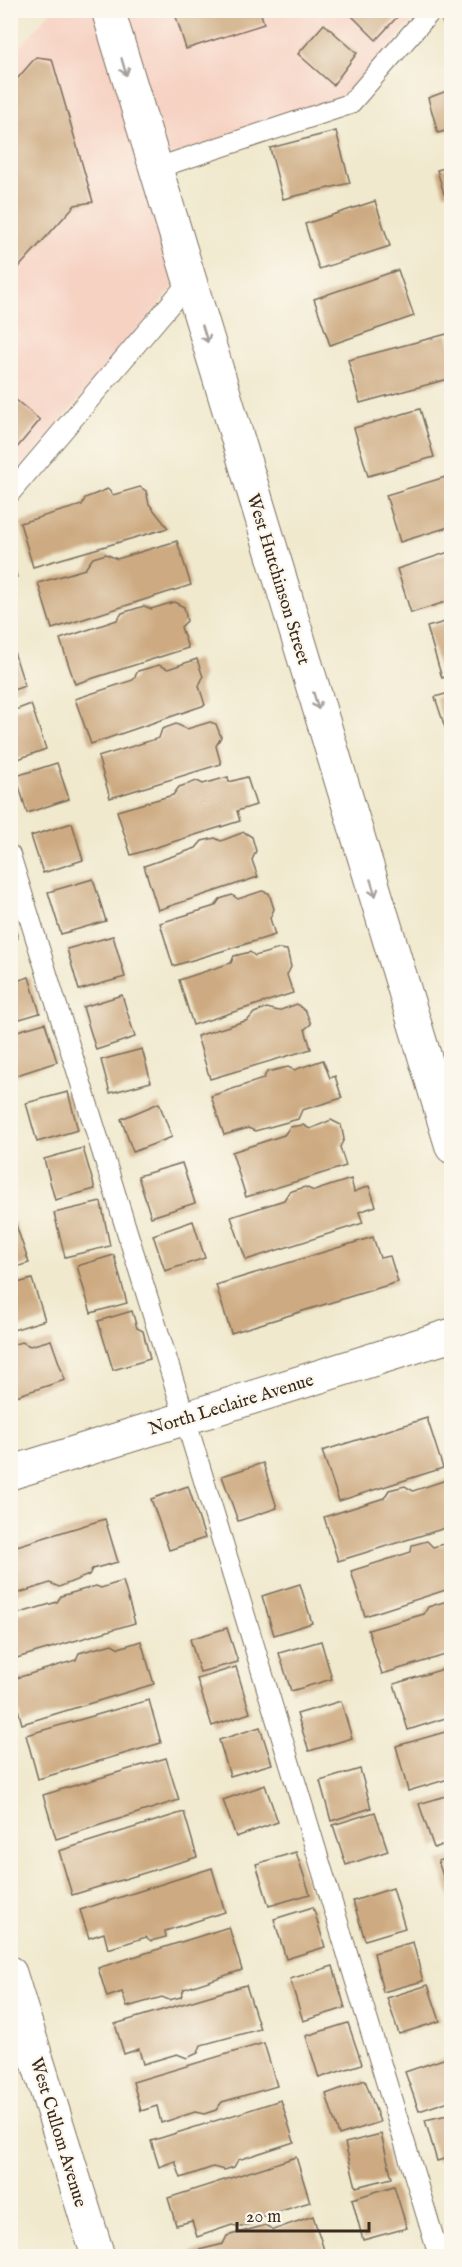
<svg xmlns="http://www.w3.org/2000/svg" width="462" height="2267" viewBox="0 0 462 2267" font-family="'IM FELL English',serif">
<style>
.built{fill:#f6d2c3}
.building{fill:#cdaa81}
.lines{fill:none;stroke-linecap:round;stroke-linejoin:round}
.service-casing{stroke:#7a6d5c;stroke-width:22}
.minor-casing{stroke:#7a6d5c;stroke-width:35}
.service{stroke:#fff;stroke-width:20}
.minor{stroke:#fff;stroke-width:33}
.oneway{stroke:#a79f9a}
.labels{text-anchor:middle;stroke-width:4.5;stroke-linejoin:round;paint-order:stroke}
.street-label{font-size:18px;fill:#3b2a1e;stroke:#fbf7ec}
</style>
<rect width="100%" height="100%" fill="#fbf7ec"/>
<filter id="ink" filterUnits="userSpaceOnUse"><feTurbulence type="fractalNoise" baseFrequency=".0167" numOctaves="2"/><feDisplacementMap in="SourceGraphic" scale="12" xChannelSelector="R" yChannelSelector="G"/><feConvolveMatrix kernelMatrix="1 2 1 2 8 2 1 2 1" color-interpolation-filters="sRGB"/></filter>
<filter id="wash" filterUnits="userSpaceOnUse"><feTurbulence type="fractalNoise" baseFrequency=".008" numOctaves="4" result="noise"/><feDisplacementMap in="SourceGraphic" scale="24" xChannelSelector="R" yChannelSelector="G"/><feGaussianBlur stdDeviation="1.35" result="paint"/><feColorMatrix in="noise" values="0 0 0 0 0 0 0 0 0 0 0 0 0 0 0 0 0 1.4 0 .05"/><feComposite in="paint" operator="in"/></filter>
<g filter="url(#wash)">
<rect width="100%" height="100%" fill="#f0e9ce"/>
<path class="built" d="M51,11H421L342,100L146,164L181,278L11,481V57Z"/>
<g id="blocks">
<g class="building">
<path d="M174,10H260L264,24L186,49Z"/>
<path d="M346,10H391L398,16L376,40Z"/>
<path d="M324,24L357,53L333,85L298,54Z"/>
<path d="M36,57L52,59L93,202L75,205L10,277V87Z"/>
<path d="M452,89V129L438,133L428,98Z"/>
<path d="M336,131L350,183L283,199L270,148Z"/>
<path d="M452,166V192L444,194L437,170Z"/>
<path d="M375,201L390,246L319,269L305,224Z"/>
<path d="M398,270L414,316L330,345L314,299Z"/>
<path d="M447,334L452,351V378L360,403L348,360Z"/>
<path d="M10,395L40,420L16,449L10,444Z"/>
<path d="M420,409L434,457L368,476L354,428Z"/>
<path d="M452,475V526L400,542L386,495Z"/>
<path d="M140,487L146,491L149,504L168,528L33,567L20,523L82,505L85,498L108,489L113,495Z"/>
<path d="M177,541L191,585L52,629L38,583L85,569L93,558L106,554L117,559Z"/>
<path d="M452,551V600L411,613L397,569Z"/>
<path d="M11,558L17,577L10,579V559Z"/>
<path d="M174,602L184,607L187,621L181,627L188,648L75,684L60,639L117,620L122,613L144,606L151,609Z"/>
<path d="M452,620V675L442,678L427,627Z"/>
<path d="M14,652L25,686L10,691V653Z"/>
<path d="M197,659L203,677L199,686L205,705L91,744L75,699L133,680L138,671L159,665L168,669Z"/>
<path d="M452,692V746H451L435,697Z"/>
<path d="M31,704L46,749L10,762V712Z"/>
<path d="M210,722L216,724L221,737L216,746L221,764L110,798L98,757L159,738L162,729L176,724L187,729Z"/>
<path d="M57,763L69,799L27,813L16,776Z"/>
<path d="M228,777L229,782L247,777L256,805L237,811L240,821L131,855L117,811L173,795L179,787L197,781L203,784Z"/>
<path d="M72,823L83,860L43,873L31,836Z"/>
<path d="M244,832L252,837L256,851L252,860L258,877L158,910L144,866L196,848L202,841L215,838L221,841Z"/>
<path d="M93,879L106,921L61,934L48,892Z"/>
<path d="M262,891L269,893L274,909L270,918L275,935L173,966L160,923L215,906L220,899L232,895L238,899Z"/>
<path d="M10,915L18,938L10,941Z"/>
<path d="M113,936L125,977L79,990L67,949Z"/>
<path d="M279,949L287,950L291,967L287,975L293,993L193,1025L179,980L231,963L234,956L250,952L255,956Z"/>
<path d="M29,977L40,1013L10,1022V983Z"/>
<path d="M122,995L135,1037L96,1050L83,1007Z"/>
<path d="M297,1004L306,1012L311,1024L305,1029L311,1049L210,1079L197,1036L248,1020L254,1013L267,1008L278,1011Z"/>
<path d="M45,1023L57,1062L14,1076L10,1063V1033Z"/>
<path d="M142,1049L151,1082L110,1093L101,1060Z"/>
<path d="M323,1060L330,1078L335,1076L342,1098L302,1110L298,1119L255,1131L248,1128L224,1135L211,1096L263,1079L267,1072L288,1067L294,1070Z"/>
<path d="M68,1092L78,1130L37,1142L26,1103Z"/>
<path d="M159,1103L172,1137L133,1152L121,1119Z"/>
<path d="M331,1120L341,1125L344,1139L340,1147L346,1166L246,1197L232,1152L284,1135L290,1127L303,1125L310,1129Z"/>
<path d="M83,1148L95,1189L55,1200L44,1159Z"/>
<path d="M182,1163L195,1203L151,1217L138,1176Z"/>
<path d="M351,1179L354,1192L369,1186L376,1206L359,1212L363,1223L246,1260L231,1217L284,1200L289,1192L305,1187L314,1191Z"/>
<path d="M101,1202L110,1246L65,1257L54,1213Z"/>
<path d="M193,1221L205,1258L165,1271L153,1235Z"/>
<path d="M15,1222L29,1263L10,1269V1223Z"/>
<path d="M373,1237L380,1258L390,1256L398,1282L231,1333L216,1285Z"/>
<path d="M114,1255L127,1303L91,1313L77,1266Z"/>
<path d="M32,1279L45,1320L10,1331V1285Z"/>
<path d="M132,1311L137,1328L143,1331L150,1359L113,1370L98,1321Z"/>
<path d="M51,1340L65,1380L10,1398V1345L22,1342L30,1346Z"/>
<path d="M427,1418L443,1468L339,1501L322,1451Z"/>
<path d="M263,1463L277,1508L238,1521L222,1476Z"/>
<path d="M452,1478V1526L338,1561L324,1517L384,1498L389,1490L405,1486L413,1491Z"/>
<path d="M188,1486L205,1538L169,1550L151,1499Z"/>
<path d="M105,1519L118,1562L92,1569L89,1575L59,1587L50,1583L10,1596V1548Z"/>
<path d="M427,1541L433,1547L452,1542V1588L365,1616L351,1571L411,1552L412,1545Z"/>
<path d="M123,1581L135,1623L10,1660V1616L57,1602L61,1596L96,1586L101,1588Z"/>
<path d="M300,1584L312,1623L274,1635L262,1596Z"/>
<path d="M447,1601L452,1605V1653L382,1674L368,1630L424,1614L428,1607Z"/>
<path d="M227,1628L238,1662L200,1672L190,1639Z"/>
<path d="M141,1641L154,1684L22,1724L10,1680L76,1660L79,1653L112,1644L119,1648Z"/>
<path d="M321,1641L332,1679L291,1691L279,1653Z"/>
<path d="M452,1659V1716L408,1730L394,1684L447,1668L449,1660Z"/>
<path d="M236,1667L250,1713L212,1726L197,1679Z"/>
<path d="M149,1700L161,1743L38,1779L26,1735Z"/>
<path d="M341,1701L352,1738L309,1751L297,1714Z"/>
<path d="M260,1727L272,1764L230,1776L219,1740Z"/>
<path d="M452,1730V1778L408,1791L396,1746Z"/>
<path d="M166,1758L179,1800L56,1839L43,1795Z"/>
<path d="M360,1769L371,1808L331,1821L320,1781Z"/>
<path d="M265,1785L278,1822L236,1837L223,1800Z"/>
<path d="M452,1794V1842L434,1848L419,1804Z"/>
<path d="M184,1812L197,1857L72,1895L59,1851Z"/>
<path d="M375,1812L388,1851L346,1865L333,1825Z"/>
<path d="M296,1852L310,1894L269,1906L256,1864Z"/>
<path d="M452,1857V1900L451,1901L438,1861Z"/>
<path d="M212,1868L225,1912L165,1931L166,1937L151,1941L146,1937L108,1949L104,1933L89,1938L80,1910Z"/>
<path d="M393,1888L405,1928L365,1940L353,1901Z"/>
<path d="M313,1907L325,1947L286,1959L274,1919Z"/>
<path d="M229,1927L242,1970L184,1989L181,1997L169,2000L162,1997L127,2007L122,1992L107,1997L98,1968Z"/>
<path d="M413,1942L423,1981L383,1992L374,1953Z"/>
<path d="M333,1966L345,2008L303,2021L290,1979Z"/>
<path d="M246,1985L260,2029L201,2045L198,2053L187,2058L177,2054L143,2064L139,2049L124,2054L115,2024Z"/>
<path d="M428,1985L440,2021L399,2034L387,1998Z"/>
<path d="M348,2023L362,2064L319,2078L306,2036Z"/>
<path d="M264,2043L277,2086L222,2102L216,2110L204,2114L195,2112L161,2123L157,2106L141,2111L133,2082Z"/>
<path d="M452,2056V2100L419,2111L405,2072Z"/>
<path d="M365,2080L380,2122L339,2135L326,2094Z"/>
<path d="M281,2100L294,2142L238,2160L234,2167L224,2170L213,2167L181,2178L175,2161L159,2167L151,2141Z"/>
<path d="M452,2114V2157L437,2161L425,2120Z"/>
<path d="M381,2134L392,2178L356,2187L345,2143Z"/>
<path d="M296,2157L310,2202L258,2218L252,2224L241,2227L232,2225L197,2237L192,2221L176,2225L168,2198Z"/>
<path d="M452,2178V2198H451L446,2180Z"/>
<path d="M394,2186L407,2228L363,2240L352,2199Z"/>
<path d="M313,2216L326,2256H189L191,2252L223,2244L227,2236L266,2225L273,2230Z"/>
<path d="M414,2252L416,2256H399Z"/>
</g>
</g>
</g>
<g filter="url(#ink)">
<use href="#blocks" fill-opacity="0" stroke="#7a6d5c" stroke-width="1.5"/>
<g class="lines">
<defs>
<g id="service">
<path d="M449,10L452,19"/>
<path d="M154,169L350,104L432,10"/>
<path d="M10,493L189,282"/>
<path d="M10,855L185,1418L439,2256"/>
</g>
<g id="minor">
<path d="M108,10L452,1147"/>
<path d="M10,1473L452,1335"/>
<path d="M10,1973L98,2256"/>
</g>
</defs>
<use href="#service" class="service-casing"/>
<use href="#minor" class="minor-casing"/>
<use href="#service" class="service"/>
<use href="#minor" class="minor"/>
</g>
<defs><path id="oneway-shaft" d="M-6 0H5M1.5-3L5.5 0L1.5 3" fill="none" stroke-width="1.6" stroke-linecap="round" stroke-linejoin="round" transform="scale(1.5)"/></defs>
<g class="oneway">
<use href="#oneway-shaft" transform="translate(124 67) rotate(74)"/>
<use href="#oneway-shaft" transform="translate(205 334) rotate(73)"/>
<use href="#oneway-shaft" transform="translate(316 701) rotate(73)"/>
<use href="#oneway-shaft" transform="translate(373 888) rotate(73)"/>
</g>
</g>
<g class="labels">
<g class="street-label">
<text transform="translate(279 579) rotate(73)" y="6">West Hutchinson Street</text>
<text transform="translate(231 1404) rotate(-17)" y="6">North Leclaire Avenue</text>
<text transform="translate(59 2132) rotate(73)" y="6">West Cullom Avenue</text>
</g>
</g>
<rect width="462" height="2267" fill="none" stroke="#fbf7ec" stroke-width="36"/>
<path d="M237 2222v9h132v-9" fill="none" stroke="#3b2a1e" stroke-width="3"/>
<text x="246" y="2222" font-size="18" fill="#3b2a1e" stroke="#fbf7ec" stroke-width="4.5" paint-order="stroke">20 m</text>
</svg>
